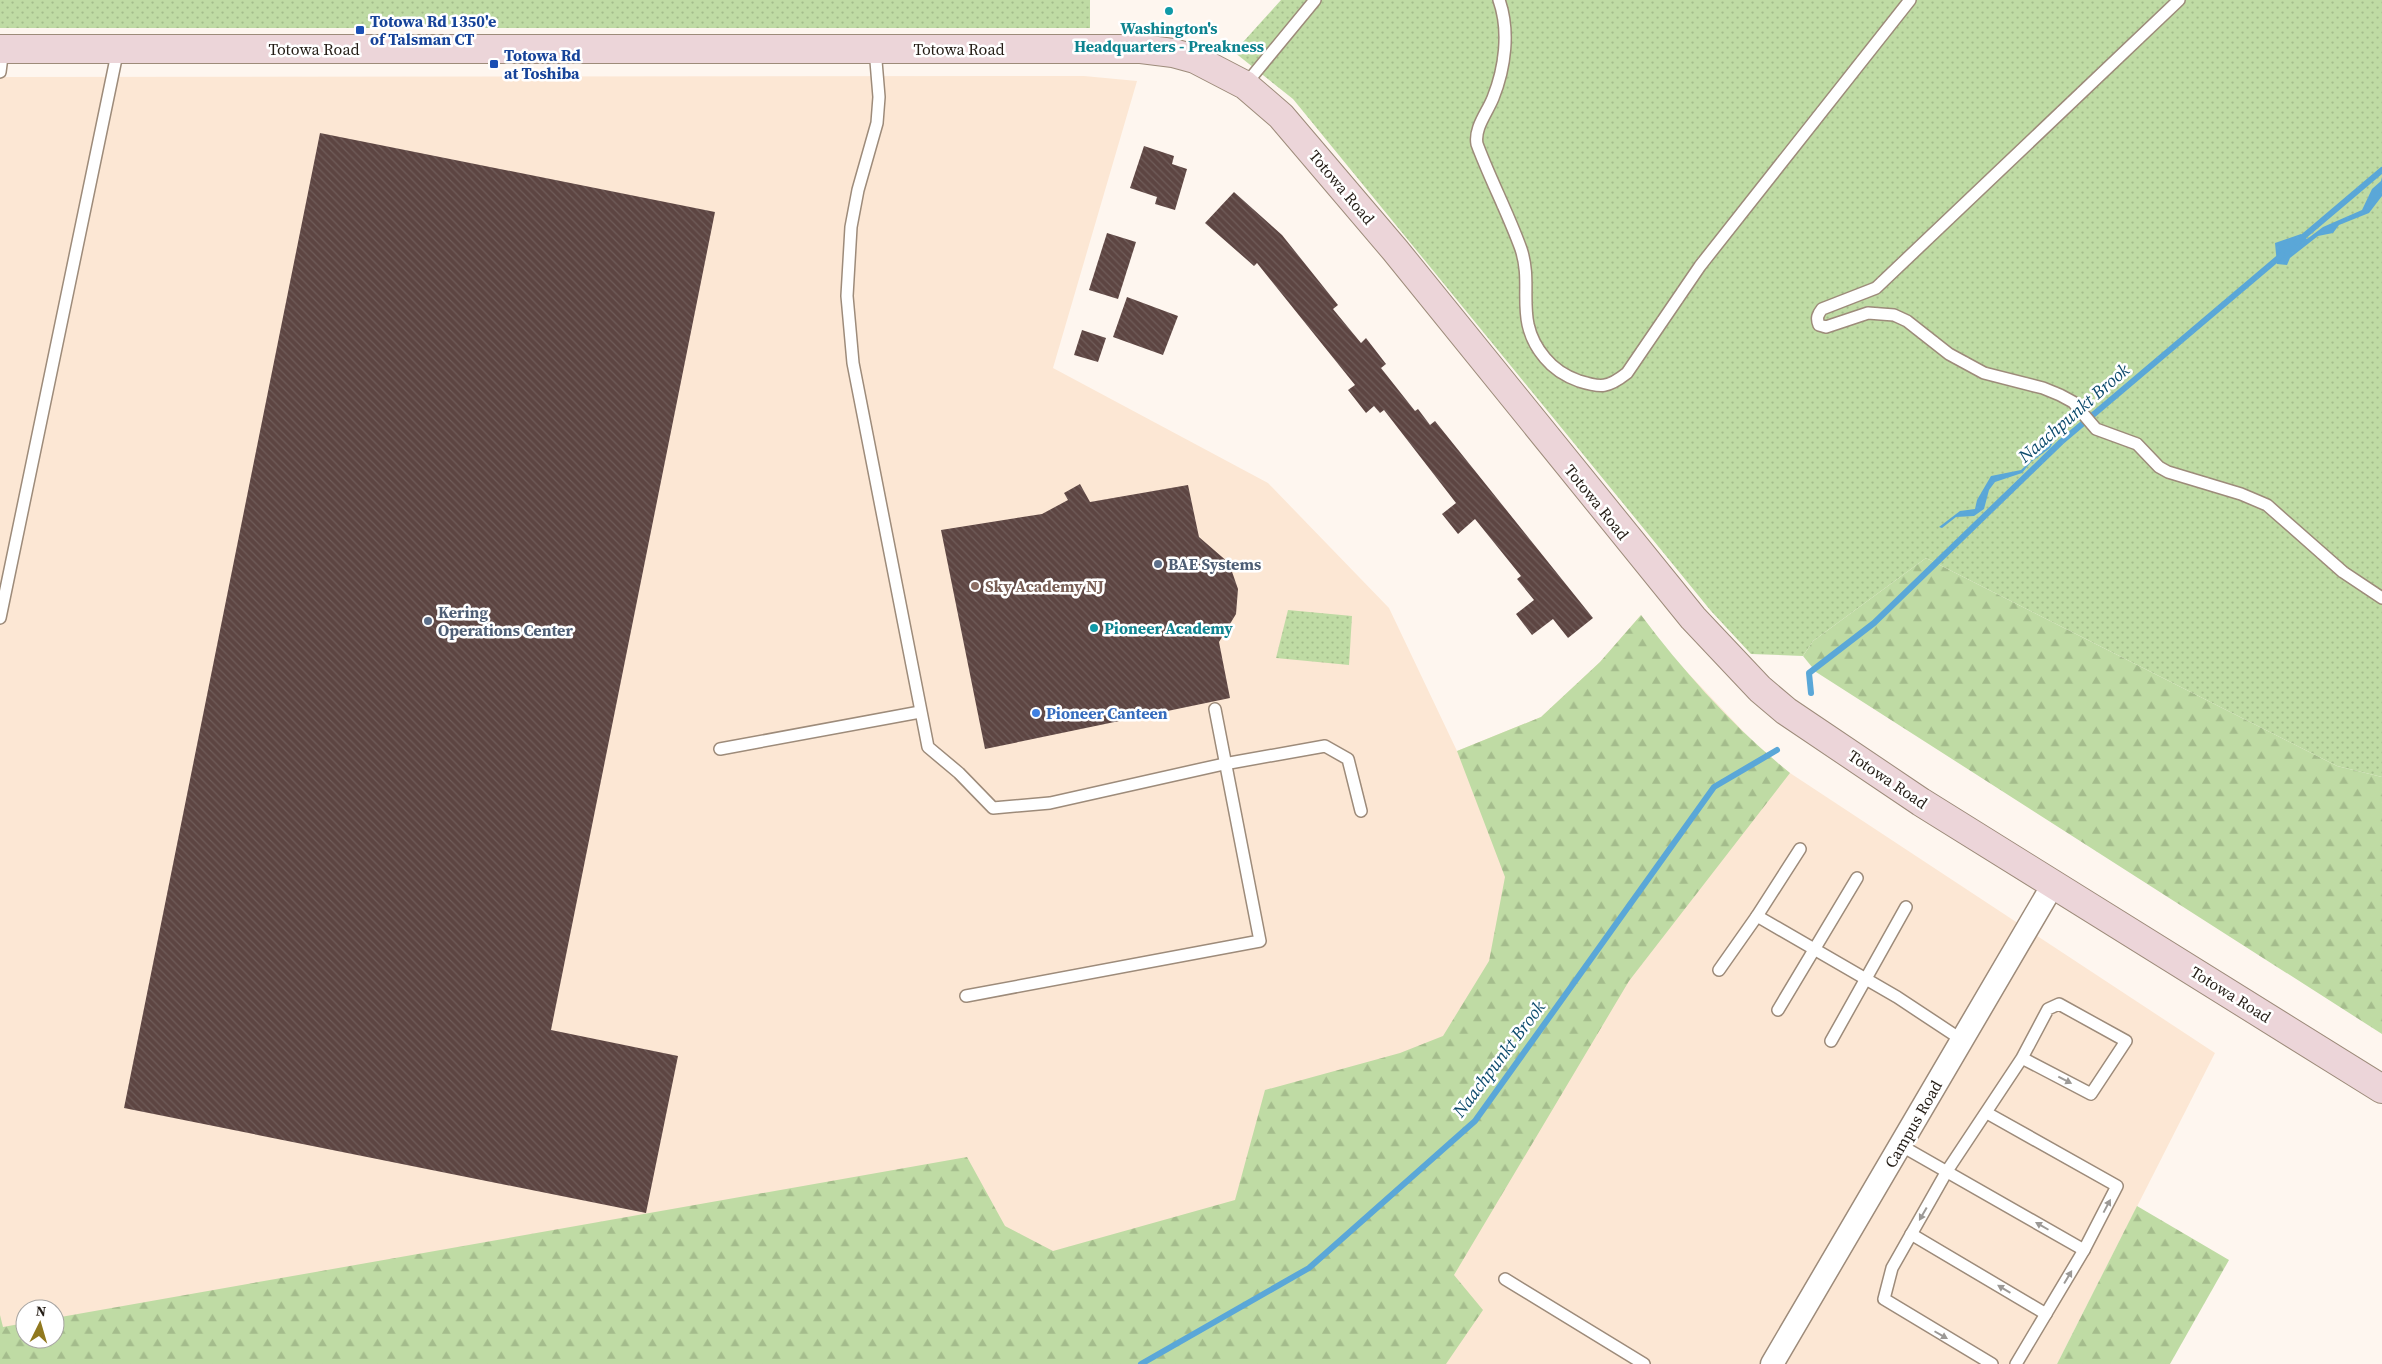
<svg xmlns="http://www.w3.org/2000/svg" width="2382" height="1364" viewBox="0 0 2382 1364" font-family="'Source Serif 4',serif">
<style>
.built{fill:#fce7d4;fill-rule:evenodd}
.grass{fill:url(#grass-dots)}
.forest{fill:url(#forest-firs)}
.water{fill:#5aa7d8}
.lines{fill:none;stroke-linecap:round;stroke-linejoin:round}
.stream{stroke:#5aa7d8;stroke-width:6}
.building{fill:url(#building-back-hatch)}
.service-casing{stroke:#9d8b7a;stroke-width:14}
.minor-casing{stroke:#9d8b7a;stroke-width:25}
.secondary-casing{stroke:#9d8b7a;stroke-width:30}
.service{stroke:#fff;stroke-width:11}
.minor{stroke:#fff;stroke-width:22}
.secondary{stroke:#ecd5d9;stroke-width:28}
.oneway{fill:#9c9996}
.culture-dot{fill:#0f9aa8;stroke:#fff;stroke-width:2}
.transit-dot{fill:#1a4fb4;stroke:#fff;stroke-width:2}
.service-dot{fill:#5c6f8a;stroke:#fff;stroke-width:2}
.education-dot{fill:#8d6e63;stroke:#fff;stroke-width:2}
.shop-dot{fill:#3f7fe0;stroke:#fff;stroke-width:2}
.labels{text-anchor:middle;stroke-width:5;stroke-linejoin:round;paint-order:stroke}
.transit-label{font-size:16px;font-weight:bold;fill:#164399;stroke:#fff;text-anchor:start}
.culture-label{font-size:16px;font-weight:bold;fill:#0d838f;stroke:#fff}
.street-label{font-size:16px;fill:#241d16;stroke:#fff}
.service-label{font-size:16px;font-weight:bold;fill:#4e5e75;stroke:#fff;text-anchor:start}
.education-label{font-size:16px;font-weight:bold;fill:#785e54;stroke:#fff;text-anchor:start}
.shop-label{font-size:16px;font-weight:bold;fill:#366cbe;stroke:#fff;text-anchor:start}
.water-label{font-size:18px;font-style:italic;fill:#0c4a6c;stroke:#fff}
</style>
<defs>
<pattern id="grass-dots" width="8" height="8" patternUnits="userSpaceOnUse" patternTransform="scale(1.25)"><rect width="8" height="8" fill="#bfdba4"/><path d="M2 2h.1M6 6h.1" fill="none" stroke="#a4bc8c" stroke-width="1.8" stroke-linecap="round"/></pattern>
<pattern id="forest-firs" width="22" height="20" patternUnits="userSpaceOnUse" patternTransform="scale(1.25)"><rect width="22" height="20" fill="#bfdba4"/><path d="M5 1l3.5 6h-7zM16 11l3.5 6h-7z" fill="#a4bc8c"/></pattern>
<pattern id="building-back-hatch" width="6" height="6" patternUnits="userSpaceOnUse" patternTransform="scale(1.25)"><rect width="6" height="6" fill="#5d4542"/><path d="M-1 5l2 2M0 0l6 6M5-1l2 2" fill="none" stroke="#705d5a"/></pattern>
</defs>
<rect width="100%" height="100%" fill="#fef6ef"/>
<path class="built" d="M1084,76L1137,81L1053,368L1268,483L1389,608L1457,751L1541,717L1600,662L1641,615L1671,655L1760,749L1790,773L2215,1053L2057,1364H0V77ZM25,1309H55V1339H25Z"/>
<g class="grass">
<rect x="0" y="0" width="1090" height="28"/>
<path d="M1281,0H2382V777L2337,766L1926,558L1813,641L1803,656L1751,654L1711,611L1293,99L1234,52Z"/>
<path d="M1288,610L1352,616L1349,665L1276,658Z"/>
</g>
<g class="forest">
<path d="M1926,558L2337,766L2382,777V1034L1816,672L1803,656L1813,641Z"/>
<path d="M1641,615C1684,672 1734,728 1790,773L1629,981L1454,1275L1483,1310L1446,1364H0V1315L3,1327L25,1323V1339H55V1318L967,1157L1005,1226L1053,1251L1235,1200L1265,1090L1400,1053L1443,1036L1489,961L1505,877L1457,751L1541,717L1600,662Z"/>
<path d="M2137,1206L2229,1260L2170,1364H2057Z"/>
</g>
<g class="water">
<path d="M2382,177V196L2369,213L2339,225L2333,233L2318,236L2290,258L2287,265L2277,264L2275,243L2301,234L2307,239L2323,227L2362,210L2372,189L2381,181Z"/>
<path d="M2075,414L2079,416L2072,423L2061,428L2050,448L2031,462L2022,473L1995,482L1989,490L1984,509L1974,516L1956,517L1942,528L1939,527L1960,511L1975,509L1977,500L1991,476L2021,470L2036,456L2057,426Z"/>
</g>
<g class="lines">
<g class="stream">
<path d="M2297,242L2382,170"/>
<path d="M1811,693L1809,673L1874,623L2061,442L2282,255"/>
<path d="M1141,1364L1309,1268L1475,1121L1714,787L1777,750"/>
</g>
</g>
<g class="building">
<path d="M320,133L715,212L551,1030L678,1056L646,1213L124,1108Z"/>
<path d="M1144,146L1174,156L1172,164L1187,169L1175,210L1155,204L1157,197L1130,188Z"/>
<path d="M1234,192L1282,235L1338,305L1333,309L1361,343L1366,338L1386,364L1381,368L1415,411L1418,409L1430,425L1435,421L1593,618L1568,638L1553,619L1532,635L1516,614L1534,600L1517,579L1521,576L1475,519L1458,534L1442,514L1456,503L1384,410L1380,413L1374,406L1366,413L1348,390L1355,385L1257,263L1254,266L1205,223Z"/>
<path d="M1107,233L1136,242L1118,299L1089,290Z"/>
<path d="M1127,297L1178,316L1163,355L1113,337Z"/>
<path d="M1082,330L1106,338L1098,362L1074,355Z"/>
<path d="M1080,484L1090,502L1188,485L1199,537L1229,563L1238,589L1236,614L1219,642L1230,698L985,749L941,530L1042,514L1068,500L1064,493Z"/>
</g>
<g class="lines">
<defs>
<g id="service">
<path d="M1499,0C1510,31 1505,68 1493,98C1487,113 1474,128 1477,144C1490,179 1508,213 1521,249C1534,288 1513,320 1545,358C1554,369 1565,376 1579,381C1601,388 1608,388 1627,373L1700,266L1910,0"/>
<path d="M2179,0L1876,288L1822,309C1818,314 1816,318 1819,325L1826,327L1868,313L1894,315L1907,321L1949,354L1984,373L2043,388L2060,395L2073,402L2096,429L2137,444L2159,467L2168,472L2241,494L2267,505L2343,572L2382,598"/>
<path d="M875,49L879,97L877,123L858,190L851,227L847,296L853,363L928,747L959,773L993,808L1050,803L1224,764L1325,746L1348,759L1361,811"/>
<path d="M0,72L3,49"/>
<path d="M1245,85L1315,0"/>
<path d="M0,618L118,49"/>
<path d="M720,749L920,712"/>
<path d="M1757,916L1897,997L1962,1040"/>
<path d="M1719,970L1757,916L1800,849"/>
<path d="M966,996L1260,941L1215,709"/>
<path d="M1778,1010L1857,878"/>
<path d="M1831,1041L1906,907"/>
<path d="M1987,1113L2117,1186L2084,1250L2016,1364"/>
<path d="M1900,1145L2084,1250"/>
<path d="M1911,1234L2046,1314"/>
<path d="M1505,1279L1644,1364"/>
<path d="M1992,1364L1884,1299L1892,1268L1947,1171L2022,1058L2048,1009L2059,1004L2126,1041L2091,1094L2022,1058"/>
</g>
<path id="minor" d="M1772,1364L2054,883"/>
<path id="secondary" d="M0,49H1141L1173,53L1195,59L1245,85L1281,116L1395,250L1693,618L1760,689L1786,711L1921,802L2382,1089"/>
</defs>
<use href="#service" class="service-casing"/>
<use href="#minor" class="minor-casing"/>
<use href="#secondary" class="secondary-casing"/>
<use href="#service" class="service"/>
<use href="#minor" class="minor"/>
<use href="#secondary" class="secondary"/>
</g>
<defs><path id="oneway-solid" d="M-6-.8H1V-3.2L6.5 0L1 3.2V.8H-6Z" transform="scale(1.25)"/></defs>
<g class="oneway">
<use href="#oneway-solid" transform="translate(2065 1080) rotate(27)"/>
<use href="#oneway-solid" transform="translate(2107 1206) rotate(-62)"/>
<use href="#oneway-solid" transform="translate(1923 1214) rotate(120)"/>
<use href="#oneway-solid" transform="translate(2042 1226) rotate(-150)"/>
<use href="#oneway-solid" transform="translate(2068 1277) rotate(-59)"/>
<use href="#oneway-solid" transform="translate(2004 1289) rotate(-149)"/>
<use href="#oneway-solid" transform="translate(1941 1335) rotate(30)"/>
</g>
<g class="culture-dot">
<circle cx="1169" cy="11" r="5"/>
<circle cx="1094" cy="628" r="5"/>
</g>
<g class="transit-dot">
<rect x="355" y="25" width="10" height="10" rx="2.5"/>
<rect x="489" y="59" width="10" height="10" rx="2.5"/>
</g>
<g class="service-dot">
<circle cx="1158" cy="564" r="5"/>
<circle cx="428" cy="621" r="5"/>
</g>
<circle class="education-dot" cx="975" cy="586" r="5"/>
<circle class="shop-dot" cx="1036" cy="713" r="5"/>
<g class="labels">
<g class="transit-label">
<text x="370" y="27">Totowa Rd 1350'e<tspan x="370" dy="18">of Talsman CT</tspan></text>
<text x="504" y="61">Totowa Rd<tspan x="504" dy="18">at Toshiba</tspan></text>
</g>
<g class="culture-label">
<text x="1169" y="34">Washington's<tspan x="1169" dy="18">Headquarters - Preakness</tspan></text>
<text x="1104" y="634" text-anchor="start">Pioneer Academy</text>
</g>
<g class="street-label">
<text x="314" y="55">Totowa Road</text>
<text x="959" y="55">Totowa Road</text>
<text transform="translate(1342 187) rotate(50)" y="6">Totowa Road</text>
<text transform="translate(1597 502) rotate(51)" y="6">Totowa Road</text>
<text transform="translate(1888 779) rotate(34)" y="6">Totowa Road</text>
<text transform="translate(2231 994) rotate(32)" y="6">Totowa Road</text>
<text transform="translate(1913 1124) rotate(-60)" y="6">Campus Road</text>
</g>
<g class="service-label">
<text x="1168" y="570">BAE Systems</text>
<text x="438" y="618">Kering<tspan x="438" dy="18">Operations Center</tspan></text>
</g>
<g class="education-label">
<text x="985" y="592">Sky Academy NJ</text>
</g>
<g class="shop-label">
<text x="1046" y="719">Pioneer Canteen</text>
</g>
<g class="water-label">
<text transform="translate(2074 413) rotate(-41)" y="6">Naachpunkt Brook</text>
<text transform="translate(1499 1059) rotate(-53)" y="6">Naachpunkt Brook</text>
</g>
</g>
<g transform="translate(40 1324) rotate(5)"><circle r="24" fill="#ffffff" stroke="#a7a5a2"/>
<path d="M0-4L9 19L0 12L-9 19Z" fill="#91791f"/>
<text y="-8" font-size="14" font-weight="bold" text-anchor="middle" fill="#241d16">N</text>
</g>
</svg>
